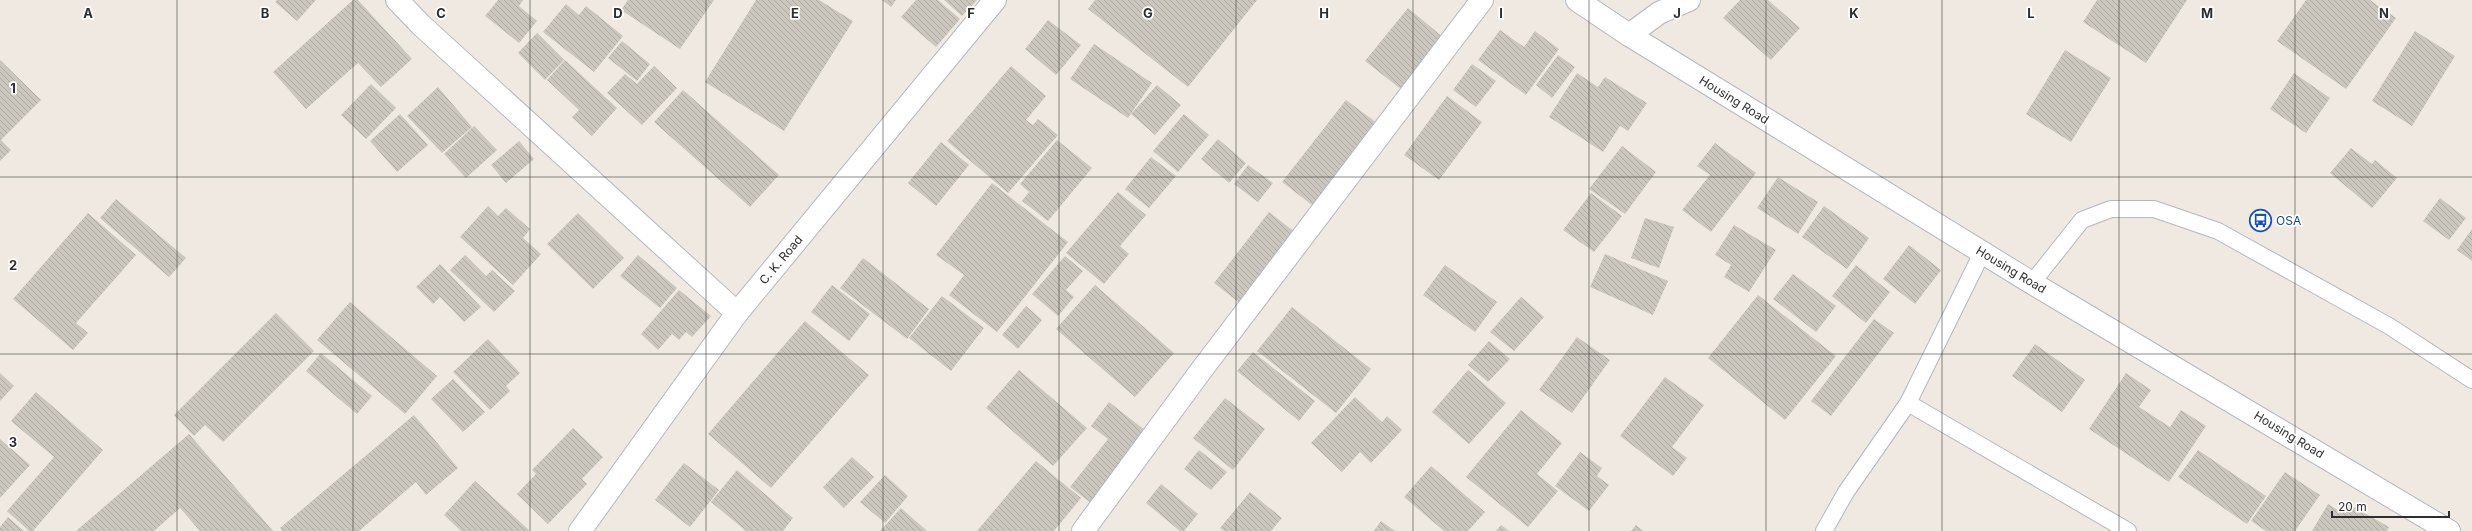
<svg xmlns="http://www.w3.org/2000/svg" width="2472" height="531" viewBox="0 0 2472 531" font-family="Inter,sans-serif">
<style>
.building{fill:url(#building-back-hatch)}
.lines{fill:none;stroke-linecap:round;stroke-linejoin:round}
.service-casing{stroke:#b4b7c1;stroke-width:18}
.minor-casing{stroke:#b4b7c1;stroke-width:24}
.tertiary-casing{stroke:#b4b7c1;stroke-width:24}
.service{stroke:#fff;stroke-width:16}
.minor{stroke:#fff;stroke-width:22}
.tertiary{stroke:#fff;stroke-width:22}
.grid{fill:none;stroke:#2e2e2e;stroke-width:1;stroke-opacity:0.55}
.labels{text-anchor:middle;stroke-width:3.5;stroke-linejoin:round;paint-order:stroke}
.street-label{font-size:12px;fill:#2e2e2e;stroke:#fff}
.transit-label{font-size:12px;fill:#164399;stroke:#fff;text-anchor:start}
.grid-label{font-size:13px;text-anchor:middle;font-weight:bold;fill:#2e2e2e;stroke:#fff;stroke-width:3.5;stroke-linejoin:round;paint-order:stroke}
</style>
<defs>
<pattern id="building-back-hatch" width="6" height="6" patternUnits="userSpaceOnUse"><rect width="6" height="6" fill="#cbc7bf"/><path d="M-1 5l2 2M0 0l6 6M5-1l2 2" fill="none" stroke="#afaba4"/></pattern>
</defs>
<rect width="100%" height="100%" fill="#efe9e1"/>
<g class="building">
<path d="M277,0H316L297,21L275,2Z"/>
<path d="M353,0H358L412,59L381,87L358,63L306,109L273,72Z"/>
<path d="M498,0H523L519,6L537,21L519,43L485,16Z"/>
<path d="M628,0H714L680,49L621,10Z"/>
<path d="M756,0H819L853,21L784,131L705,82Z"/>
<path d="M882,0H896L891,7Z"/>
<path d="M916,0H938L960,19L936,47L901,17Z"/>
<path d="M944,0H977L962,16Z"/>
<path d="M1095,0H1257L1188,87L1088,9Z"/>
<path d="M1740,0H1768L1800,28L1771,60L1723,18Z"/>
<path d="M2097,0H2187L2146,63L2083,22Z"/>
<path d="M2306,0H2370L2396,18L2346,89L2277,41Z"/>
<path d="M566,4L579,15L586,6L623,36L594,72L543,32Z"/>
<path d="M1408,8L1444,38L1402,90L1365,61Z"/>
<path d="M1048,20L1081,45L1056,75L1025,49Z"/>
<path d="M1500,30L1524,47L1535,31L1559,49L1526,95L1478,60Z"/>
<path d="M2415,31L2455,56L2412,126L2372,101Z"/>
<path d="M537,33L564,60L545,80L518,53Z"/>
<path d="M622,41L650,64L637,81L608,58Z"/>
<path d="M1094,44L1152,83L1128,118L1070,79Z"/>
<path d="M2065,50L2111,78L2071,142L2026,114Z"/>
<path d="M1558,55L1575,67L1552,98L1536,85Z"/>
<path d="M0,60L41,100L1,140L11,150L0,161Z"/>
<path d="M565,60L617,108L592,136L572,117L579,110L547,80Z"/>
<path d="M1472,64L1496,81L1476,107L1453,90Z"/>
<path d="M654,66L677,88L642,125L607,93L625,74L637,84Z"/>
<path d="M1011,66L1046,96L1026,120L1033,125L1038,119L1058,135L1008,193L947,141Z"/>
<path d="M1577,73L1598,87L1605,77L1647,103L1628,131L1620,126L1603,152L1549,117Z"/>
<path d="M2294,73L2330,98L2306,133L2270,109Z"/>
<path d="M371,84L396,108L366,139L341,115Z"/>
<path d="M1157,85L1181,105L1155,135L1131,114Z"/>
<path d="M438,87L472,127L442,153L407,116Z"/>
<path d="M683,90L779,175L750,207L654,122Z"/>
<path d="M1447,96L1482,122L1439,180L1404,155Z"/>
<path d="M1346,100L1381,126L1316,208L1282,182Z"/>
<path d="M400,114L428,145L397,172L370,141Z"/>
<path d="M1184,114L1209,135L1178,172L1153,151Z"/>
<path d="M474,126L497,150L466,178L444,154Z"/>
<path d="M1218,139L1246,163L1229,183L1201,159Z"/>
<path d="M1057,140L1092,168L1048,221L1022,201L1029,192L1020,184Z"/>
<path d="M519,141L534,159L506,183L491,165Z"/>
<path d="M941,142L969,165L936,206L908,183Z"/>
<path d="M1715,143L1756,173L1711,232L1682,210L1710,175L1697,166Z"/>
<path d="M1622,146L1656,172L1625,214L1589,189Z"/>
<path d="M2351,148L2372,164L2375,160L2397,178L2372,208L2330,173Z"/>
<path d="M1151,157L1176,176L1149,208L1125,189Z"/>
<path d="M1248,165L1273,183L1258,202L1234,184Z"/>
<path d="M1778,177L1818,202L1798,234L1757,208Z"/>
<path d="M992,183L1068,242L997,332L949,295L964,275L936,255Z"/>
<path d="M1118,192L1146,215L1120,246L1129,254L1104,284L1066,253Z"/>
<path d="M1591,193L1622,216L1594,252L1563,230Z"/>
<path d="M2440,198L2466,218L2449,240L2423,221Z"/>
<path d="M116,199L186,258L169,277L100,218Z"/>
<path d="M488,206L498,216L506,208L530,229L523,238L541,254L513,285L460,237Z"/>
<path d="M1824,206L1869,238L1847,269L1802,237Z"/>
<path d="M1269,212L1296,233L1241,304L1214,283Z"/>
<path d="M88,213L136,255L76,323L88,333L73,350L13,299Z"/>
<path d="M578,213L624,258L593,289L547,244Z"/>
<path d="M1645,218L1674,227L1659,268L1631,258Z"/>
<path d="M1734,225L1776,250L1749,292L1724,277L1731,265L1715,255Z"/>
<path d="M2472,229V261L2457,250Z"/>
<path d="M1909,245L1941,270L1915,304L1883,279Z"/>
<path d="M1605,254L1668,281L1653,315L1590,287Z"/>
<path d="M465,255L486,276L492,270L515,291L494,312L450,270Z"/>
<path d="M638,255L677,288L660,308L620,276Z"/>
<path d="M1065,256L1083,271L1066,290L1074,297L1058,316L1032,294Z"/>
<path d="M863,258L929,309L907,339L840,288Z"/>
<path d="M440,264L481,307L464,322L440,297L433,304L416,287Z"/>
<path d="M1445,265L1497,302L1475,332L1423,295Z"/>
<path d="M1856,265L1890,292L1866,323L1832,296Z"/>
<path d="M1793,274L1836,306L1816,332L1773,299Z"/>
<path d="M832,285L870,314L849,341L811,312Z"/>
<path d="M1095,285L1174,353L1135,397L1056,329Z"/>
<path d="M679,290L711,316L692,337L686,332L679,340L672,334L658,350L641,334Z"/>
<path d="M1758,295L1836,356L1785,420L1708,358Z"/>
<path d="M942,296L984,328L951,371L909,338Z"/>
<path d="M1521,297L1544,317L1514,351L1490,332Z"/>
<path d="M350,302L437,376L405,414L317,340Z"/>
<path d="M1026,306L1042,320L1018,349L1002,335Z"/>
<path d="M1292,307L1371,369L1336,413L1257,351Z"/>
<path d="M276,313L314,351L223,442L205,425L194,436L174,415Z"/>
<path d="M1874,319L1894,333L1831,416L1811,401Z"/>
<path d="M805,321L869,375L771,488L708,434Z"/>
<path d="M1577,337L1610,360L1572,413L1539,390Z"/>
<path d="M488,339L520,373L506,386L510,391L490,410L453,372Z"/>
<path d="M1489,341L1510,359L1488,382L1468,365Z"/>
<path d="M2035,344L2085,380L2062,412L2012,376Z"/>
<path d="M1253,352L1315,401L1299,421L1237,371Z"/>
<path d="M321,353L372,396L357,414L306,371Z"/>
<path d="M1019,370L1087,428L1053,466L986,408Z"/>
<path d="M1468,370L1506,403L1469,444L1432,412Z"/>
<path d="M0,373L14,386L0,401Z"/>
<path d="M2126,373L2151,390L2139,407L2170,427L2181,410L2206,426L2169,482L2089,429Z"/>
<path d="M1665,377L1704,405L1672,447L1687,458L1673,476L1620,436Z"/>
<path d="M453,379L485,412L463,432L431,399Z"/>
<path d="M36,392L103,450L33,531H29L7,511L54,457L11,421Z"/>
<path d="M1355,397L1382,422L1387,416L1402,430L1371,463L1360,452L1342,472L1311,443Z"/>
<path d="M1225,398L1265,429L1233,470L1193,438Z"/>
<path d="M1109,402L1151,435L1095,506L1070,487L1108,439L1091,426Z"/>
<path d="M1521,410L1562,443L1537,474L1558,491L1528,527L1466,477Z"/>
<path d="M414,415L458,468L426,495L416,482L359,531H282L280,528Z"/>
<path d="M573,428L603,457L582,479L587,484L548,524L517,494L536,474L532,470Z"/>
<path d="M189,434L273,531H200L180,508L154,531H76Z"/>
<path d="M0,439L30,465L0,498Z"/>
<path d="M1199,450L1227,472L1211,490L1184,469Z"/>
<path d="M2198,450L2266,496L2247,524L2178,477Z"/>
<path d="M1580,452L1602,468L1597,476L1609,485L1589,511L1555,486Z"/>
<path d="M852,457L874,477L844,508L823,487Z"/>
<path d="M1036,461L1081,498L1054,531H977Z"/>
<path d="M684,463L719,490L690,527L655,500Z"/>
<path d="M1431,466L1485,512L1468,531H1444L1404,497Z"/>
<path d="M737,470L793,518L783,531H746L711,502Z"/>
<path d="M2285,472L2320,495L2295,531H2266L2251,521Z"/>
<path d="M885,475L908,496L885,523L860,502Z"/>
<path d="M475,481L530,531H461L444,515Z"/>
<path d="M1161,484L1198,514L1184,531H1180L1146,503Z"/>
<path d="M1250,492L1282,518L1271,531H1224L1220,528Z"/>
<path d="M2347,503L2389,527L2387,531H2312L2328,504L2342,513Z"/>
<path d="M901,508L927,531H880Z"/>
<path d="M8,517L24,531H0V527Z"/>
<path d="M1381,521L1395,531H1374Z"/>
<path d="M1501,525L1509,531H1496Z"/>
<path d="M1636,525L1643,531H1631Z"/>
</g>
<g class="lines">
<defs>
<g id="service">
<path d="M2032,283L2082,220L2111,209H2154L2218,231L2389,326L2472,380"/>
<path d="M1908,403L2128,531"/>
<path d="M1824,531L1846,492L1908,403L1982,253"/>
</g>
<g id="minor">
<path d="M397,0L421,25L737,313"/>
<path d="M1629,35L1659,13L1689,0"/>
<path d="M1083,531L1200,372L1482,0"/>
</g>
<g id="tertiary">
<path d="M1577,0L1629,35L2032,283L2449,531"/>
<path d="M580,531L737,313L995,0"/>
</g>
</defs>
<use href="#service" class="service-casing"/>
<use href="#minor" class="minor-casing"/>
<use href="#tertiary" class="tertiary-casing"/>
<use href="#service" class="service"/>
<use href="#minor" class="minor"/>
<use href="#tertiary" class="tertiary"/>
</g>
<path class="grid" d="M177,0V531M353,0V531M530,0V531M706,0V531M883,0V531M1059,0V531M1236,0V531M1413,0V531M1589,0V531M1766,0V531M1942,0V531M2119,0V531M2295,0V531M0,177H2472M0,354H2472"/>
<defs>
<symbol id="bus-ring" viewBox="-11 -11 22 22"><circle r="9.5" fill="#fff" stroke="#1a4fb4" stroke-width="1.5"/><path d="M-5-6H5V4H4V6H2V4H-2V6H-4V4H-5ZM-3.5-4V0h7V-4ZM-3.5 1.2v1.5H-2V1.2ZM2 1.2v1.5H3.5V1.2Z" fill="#1a4fb4"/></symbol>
</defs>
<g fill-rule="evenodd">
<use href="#bus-ring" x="2248" y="208" width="25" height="25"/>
</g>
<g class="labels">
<g class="street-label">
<text transform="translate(1734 100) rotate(32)" y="4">Housing Road</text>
<text transform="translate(781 260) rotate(-50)" y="4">C. K. Road</text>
<text transform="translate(2011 270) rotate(31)" y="4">Housing Road</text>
<text transform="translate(2289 435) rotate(31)" y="4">Housing Road</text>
</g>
<g class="transit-label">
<text x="2276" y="225">OSA</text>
</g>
</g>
<g class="grid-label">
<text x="88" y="18">A</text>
<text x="265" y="18">B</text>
<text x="441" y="18">C</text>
<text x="618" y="18">D</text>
<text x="795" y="18">E</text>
<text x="971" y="18">F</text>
<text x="1148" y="18">G</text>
<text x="1324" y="18">H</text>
<text x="1501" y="18">I</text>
<text x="1677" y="18">J</text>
<text x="1854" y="18">K</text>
<text x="2031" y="18">L</text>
<text x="2207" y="18">M</text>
<text x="2384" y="18">N</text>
<text x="13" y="93">1</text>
<text x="13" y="270">2</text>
<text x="13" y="447">3</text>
</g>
<path d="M2332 511v6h117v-6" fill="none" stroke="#2e2e2e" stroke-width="2"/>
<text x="2338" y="511" font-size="12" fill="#2e2e2e" stroke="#ffffff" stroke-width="3" paint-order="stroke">20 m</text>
</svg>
